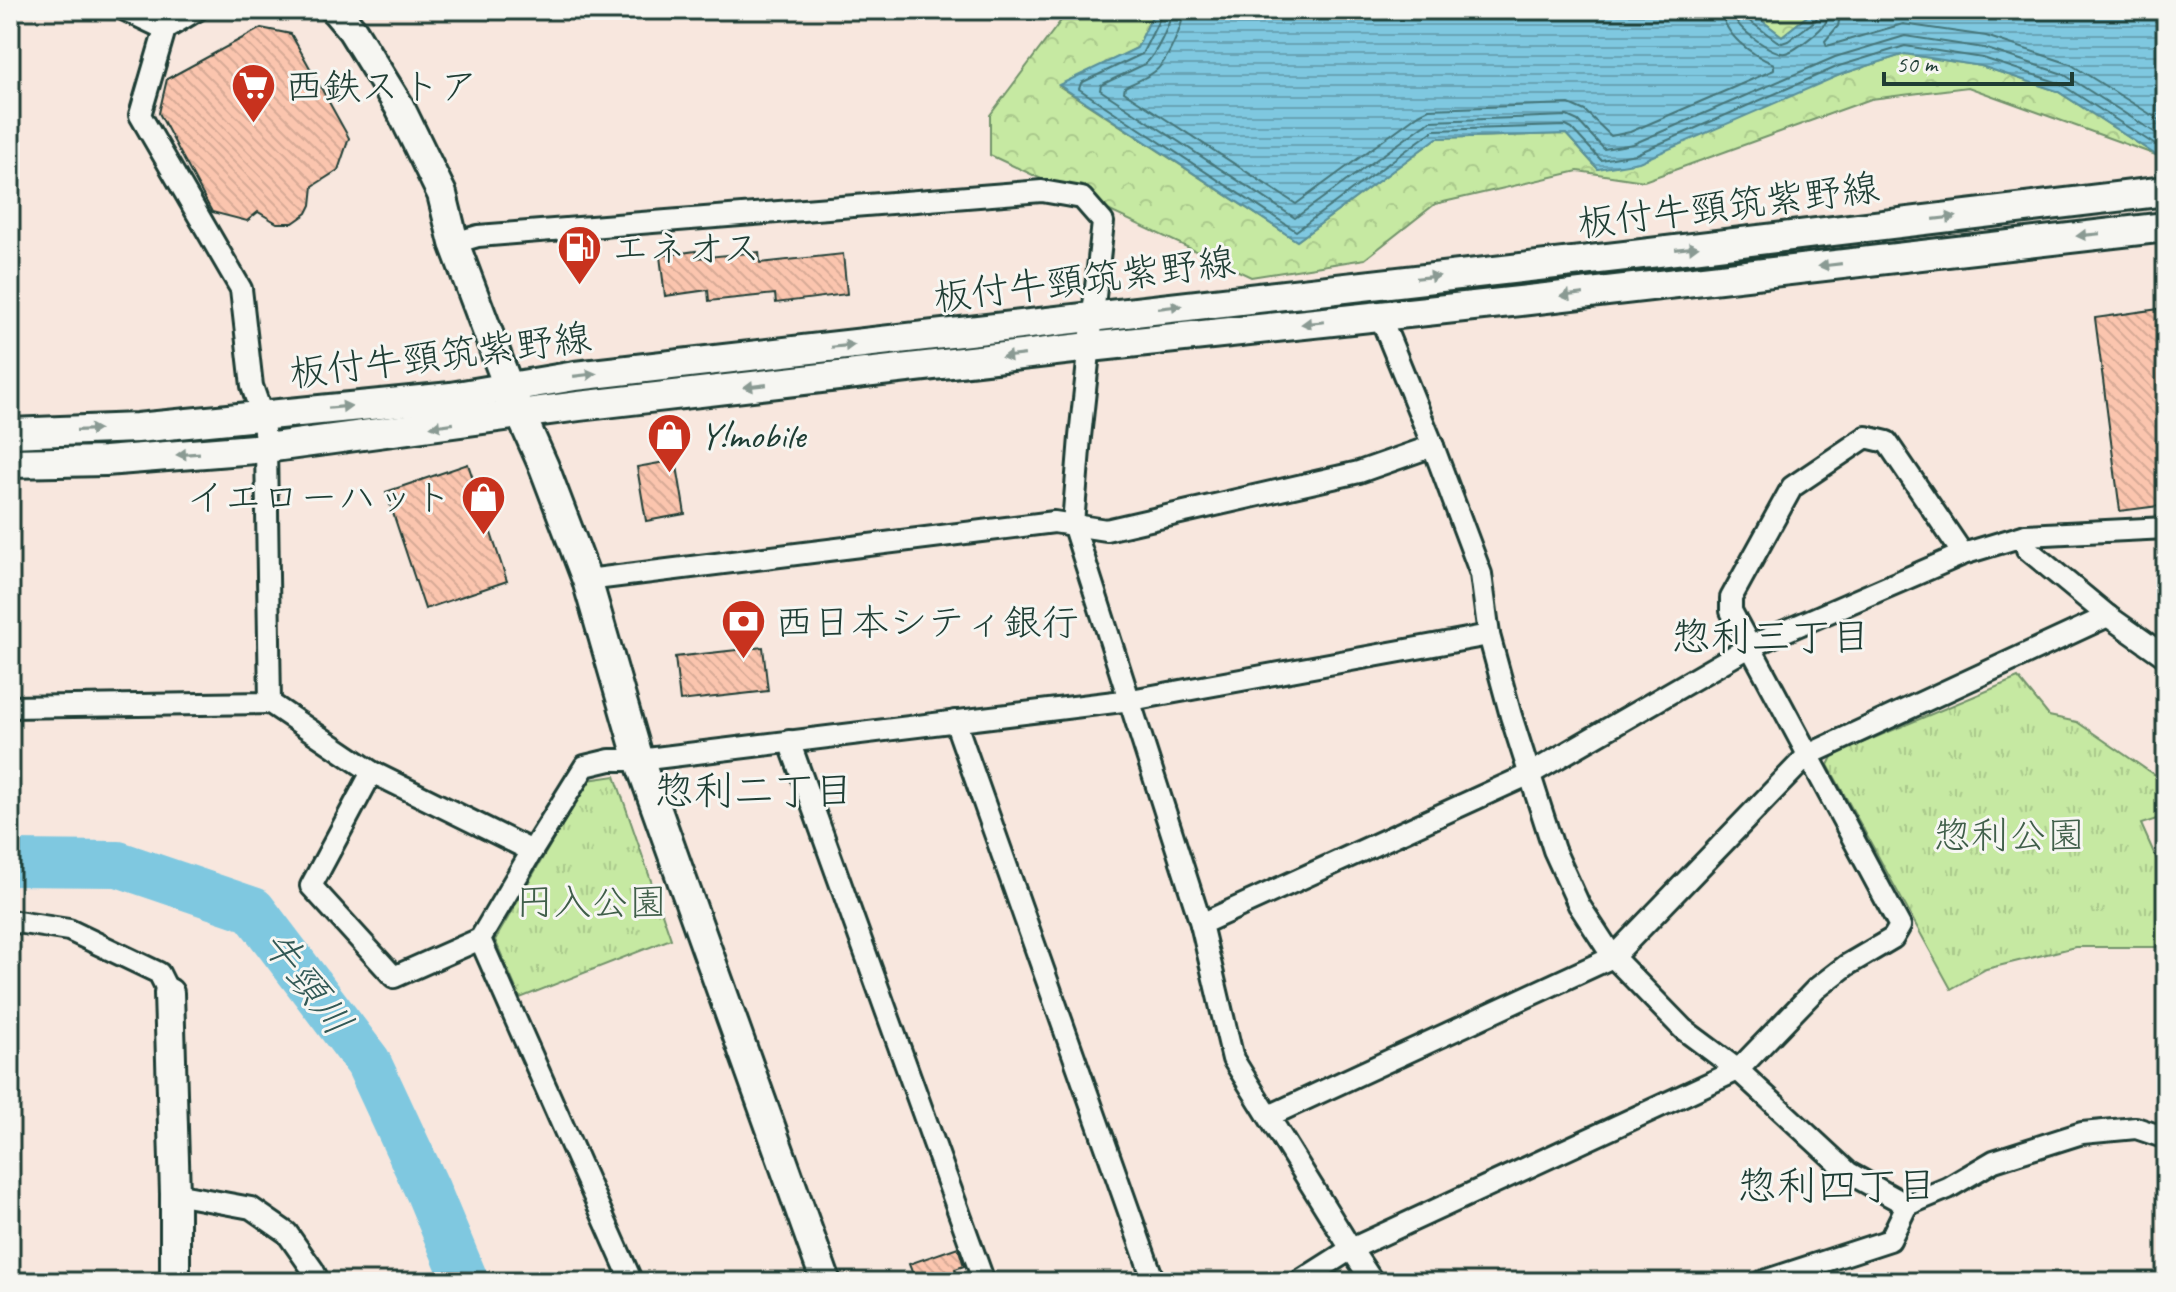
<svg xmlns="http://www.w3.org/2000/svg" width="2176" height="1292" viewBox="0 0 2176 1292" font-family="Caveat,'Klee One',sans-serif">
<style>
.forest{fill:url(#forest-crowns);stroke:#72936b;stroke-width:2}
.park{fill:url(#park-tufts);stroke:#72936b;stroke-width:2}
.water{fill:url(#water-rules);stroke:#59909b;stroke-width:2}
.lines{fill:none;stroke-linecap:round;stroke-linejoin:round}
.shore{stroke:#457579;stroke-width:2}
.river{stroke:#7fc8e0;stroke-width:46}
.building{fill:url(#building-back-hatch);stroke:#1f3d34;stroke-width:2}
.street-casing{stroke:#1f3d34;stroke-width:26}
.secondary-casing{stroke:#1f3d34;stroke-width:34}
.street{stroke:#f6f6f2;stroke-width:20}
.secondary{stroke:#f6f6f2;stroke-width:28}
.oneway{fill:#8a9a93}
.labels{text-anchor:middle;stroke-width:6;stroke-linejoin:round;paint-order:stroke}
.poi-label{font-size:38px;fill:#1f3d34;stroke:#f6f6f2;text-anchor:start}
.street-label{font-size:38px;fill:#1f3d34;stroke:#f6f6f2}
.park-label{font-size:38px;fill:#405f4a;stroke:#f6f6f2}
.neighbourhood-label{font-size:40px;fill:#1f3d34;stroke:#f6f6f2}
.water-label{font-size:40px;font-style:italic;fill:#325956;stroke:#f6f6f2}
</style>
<defs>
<pattern id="forest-crowns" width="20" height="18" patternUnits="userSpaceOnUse" patternTransform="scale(2)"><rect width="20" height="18" fill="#c6e9a2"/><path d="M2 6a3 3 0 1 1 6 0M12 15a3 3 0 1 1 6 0" fill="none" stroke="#aac98c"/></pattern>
<pattern id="park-tufts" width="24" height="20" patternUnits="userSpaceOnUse" patternTransform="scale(2)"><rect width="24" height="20" fill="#c6e9a2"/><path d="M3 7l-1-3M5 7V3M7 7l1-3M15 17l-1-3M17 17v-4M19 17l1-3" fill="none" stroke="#aac98c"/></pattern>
<pattern id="water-rules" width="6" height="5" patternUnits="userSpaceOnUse" patternTransform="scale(2)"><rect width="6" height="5" fill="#7fc8e0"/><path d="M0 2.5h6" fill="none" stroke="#67a4b6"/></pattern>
<pattern id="building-back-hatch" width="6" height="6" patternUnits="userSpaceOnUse" patternTransform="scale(2)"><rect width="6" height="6" fill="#fbc5ae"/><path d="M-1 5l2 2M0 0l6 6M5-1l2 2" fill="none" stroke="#d7aa96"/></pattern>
</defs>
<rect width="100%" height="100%" fill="#f8e7de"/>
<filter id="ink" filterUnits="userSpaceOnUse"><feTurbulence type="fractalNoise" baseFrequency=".0125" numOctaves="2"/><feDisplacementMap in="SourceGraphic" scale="16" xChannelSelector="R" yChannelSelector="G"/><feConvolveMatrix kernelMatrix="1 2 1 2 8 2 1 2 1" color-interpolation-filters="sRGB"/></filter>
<g filter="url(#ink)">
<g class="forest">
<path d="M1069,10H1155L1137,48L1059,86L1297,241L1437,138L1566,134L1598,169L1842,74L1905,54L1981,66L2057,91L2156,155L1968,87L1871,99L1644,181L1578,171L1435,204L1365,259L1251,277L990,155V115Z"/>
<path d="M1748,10H1815L1782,36Z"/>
</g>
<g class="park">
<path d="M2018,678L2049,716L2077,722L2166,783V816L2141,824L2166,880V947H2075L1986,969L1951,989L1828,765L1833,755Z"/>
<path d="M615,776L671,939L520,998L495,940L588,780Z"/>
</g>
<path class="water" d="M1155,10H1748L1782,36L1815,10H2166V154L2156,155L2057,91L1981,66L1905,54L1842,74L1639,162L1598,169L1566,134L1437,138L1297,241L1059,85L1137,48Z"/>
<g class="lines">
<g class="shore">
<path d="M1161,10V16L1142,54L1081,83L1079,89L1296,231L1434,130L1566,126L1572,129L1601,160L1636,154L1839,66L1905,46L1983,58L2059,83L2157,146H2166"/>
<path d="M1172,10C1170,25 1156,55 1145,64L1101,85L1100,90L1295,218L1430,121L1567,116L1578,121L1604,149L1633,144L1835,57L1905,36L1984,48L2063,74L2159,135L2166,136"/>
<path d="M1184,10C1183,26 1167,63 1154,72C1146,78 1135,82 1125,87L1124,92L1296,204L1419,114L1429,109L1569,104L1585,111L1611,136L1630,132L1774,70V64C1752,55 1723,35 1722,10"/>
<path d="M1734,10C1735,16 1734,17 1737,22C1743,32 1774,55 1785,53C1794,52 1822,30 1826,22C1829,17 1829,16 1829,10"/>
<path d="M1744,10L1748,20L1777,41L1782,43L1788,41L1816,20L1819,10"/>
<path d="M1841,10L1838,26L1825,41L1827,46L1903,24L1986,36L2070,64L2166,124"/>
</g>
<path class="river" d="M10,863L118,864L253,910L368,1062L428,1191L466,1282"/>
</g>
<g class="building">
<path d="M261,28L291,34L349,138L338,170L313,186L311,205L307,213L293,223H277L258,212L247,221L212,212L159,113L167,79Z"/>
<path d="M696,251L697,258L759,252L760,263L843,254L847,294L776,303L775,294L709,301L708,290L665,296L660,256Z"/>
<path d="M2166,308V505L2120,511L2095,318Z"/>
<path d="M676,460L685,514L646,521L637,467Z"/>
<path d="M468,464L507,581L425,609L386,492Z"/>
<path d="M763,647L768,691L680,701L675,657Z"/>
<path d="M958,1247L964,1266L955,1269L960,1282H916L909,1264Z"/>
</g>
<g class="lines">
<defs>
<g id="street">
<path d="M125,10L165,29"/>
<path d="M454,243L478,236L1042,191L1082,198L1103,222L1080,437L1073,524L1201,924"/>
<path d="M1380,316L1433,446L1481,574L1489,635L1511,716L1554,850L1579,905L1613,957L1683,1029L1738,1070L1849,1173L1907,1205L1948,1188L1994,1161L2082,1133L2136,1128L2166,1138"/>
<path d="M2026,535L2027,549L2108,616L2166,657"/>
<path d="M587,580L1054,522L1106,530L1359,472L1433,446"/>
<path d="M270,703L372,772L532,851L585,766L610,760H639L1131,700L1489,635"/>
<path d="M10,707L270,703L266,448L262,415L252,386L241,289L140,115L165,29L197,10"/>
<path d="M955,721L1154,1282"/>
<path d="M789,741L984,1282"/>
<path d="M372,772L311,886L394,977L480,939L532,851"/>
<path d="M10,921L69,930L159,973L169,993"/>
<path d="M480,939L632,1282"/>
<path d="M1269,1116L1613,957L1808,755L2108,616"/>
<path d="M175,1194L251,1208L287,1233L313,1270L319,1282"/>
<path d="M1299,1282L1351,1249L1738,1070L1816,989L1847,965L1893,938L1900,926L1731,611V598L1792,487L1866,437L1887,442L1963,554"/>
<path d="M1373,1282L1351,1249L1233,1059L1201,924L1530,774L1751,646L1963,554L2026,535L2166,528"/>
<path d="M1761,1282L1890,1240L1907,1205"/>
</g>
<g id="secondary">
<path d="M335,10L352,30L399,106L442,194L454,243L508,386L544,467L587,580L639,760L826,1282"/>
<path d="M10,433L137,428L451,397L575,376L1625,256L2166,191"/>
<path d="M10,463L105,461L266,448L579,406L1090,347L1520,301L2166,227"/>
<path d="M169,993L175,1194V1282"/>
</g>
</defs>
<use href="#street" class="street-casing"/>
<use href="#secondary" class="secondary-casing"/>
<use href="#street" class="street"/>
<use href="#secondary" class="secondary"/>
</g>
<defs><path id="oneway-solid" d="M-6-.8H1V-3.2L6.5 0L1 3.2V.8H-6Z" transform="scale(2)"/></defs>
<g class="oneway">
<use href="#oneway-solid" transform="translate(1945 218) rotate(-7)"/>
<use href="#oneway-solid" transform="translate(2088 235) rotate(174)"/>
<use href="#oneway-solid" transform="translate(1687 248) rotate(-7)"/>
<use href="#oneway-solid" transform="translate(1830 265) rotate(173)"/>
<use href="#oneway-solid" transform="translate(1428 277) rotate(-6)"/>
<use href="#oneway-solid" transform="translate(1572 295) rotate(173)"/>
<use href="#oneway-solid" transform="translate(1170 307) rotate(-7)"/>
<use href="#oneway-solid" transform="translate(1313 323) rotate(174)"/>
<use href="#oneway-solid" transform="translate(843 346) rotate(-6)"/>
<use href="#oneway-solid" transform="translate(1013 356) rotate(173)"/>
<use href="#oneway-solid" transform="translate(585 375) rotate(-7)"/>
<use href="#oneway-solid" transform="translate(755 386) rotate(173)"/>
<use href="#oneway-solid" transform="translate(340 407) rotate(-5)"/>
<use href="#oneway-solid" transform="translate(442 425) rotate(172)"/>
<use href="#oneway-solid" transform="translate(88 430) rotate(-2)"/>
<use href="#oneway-solid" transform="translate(188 454) rotate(176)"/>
</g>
</g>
<defs>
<symbol id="supermarket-pin" viewBox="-11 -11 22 30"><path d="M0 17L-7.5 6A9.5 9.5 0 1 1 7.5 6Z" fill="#c8321e" stroke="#f6f6f2"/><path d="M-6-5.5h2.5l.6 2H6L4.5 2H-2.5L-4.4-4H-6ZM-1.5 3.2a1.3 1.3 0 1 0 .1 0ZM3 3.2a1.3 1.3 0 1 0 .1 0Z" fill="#fff"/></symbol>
<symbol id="fuel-pin" viewBox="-11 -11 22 30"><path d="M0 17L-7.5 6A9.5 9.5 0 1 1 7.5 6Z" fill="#c8321e" stroke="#f6f6f2"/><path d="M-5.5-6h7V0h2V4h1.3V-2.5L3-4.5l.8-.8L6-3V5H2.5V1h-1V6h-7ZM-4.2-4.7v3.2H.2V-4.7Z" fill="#fff"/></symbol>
<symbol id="shop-pin" viewBox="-11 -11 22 30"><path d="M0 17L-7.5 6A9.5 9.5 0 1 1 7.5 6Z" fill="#c8321e" stroke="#f6f6f2"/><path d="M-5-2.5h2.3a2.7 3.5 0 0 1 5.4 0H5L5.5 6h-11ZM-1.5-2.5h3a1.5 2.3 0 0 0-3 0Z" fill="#fff"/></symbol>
<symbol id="bank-pin" viewBox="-11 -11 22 30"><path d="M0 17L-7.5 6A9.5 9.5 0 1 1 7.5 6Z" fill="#c8321e" stroke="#f6f6f2"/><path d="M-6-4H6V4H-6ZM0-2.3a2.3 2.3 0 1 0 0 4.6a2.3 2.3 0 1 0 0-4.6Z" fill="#fff"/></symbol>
</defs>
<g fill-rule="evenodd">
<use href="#supermarket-pin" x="228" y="60" width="51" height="69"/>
<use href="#fuel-pin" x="554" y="222" width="51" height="69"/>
<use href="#shop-pin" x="644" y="410" width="51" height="69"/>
<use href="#shop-pin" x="458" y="472" width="51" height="69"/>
<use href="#bank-pin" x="718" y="596" width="51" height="69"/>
</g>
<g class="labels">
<g class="poi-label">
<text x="285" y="99">西鉄ストア</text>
<text x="611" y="261">エネオス</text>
<text x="700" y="448">Y!mobile</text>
<text x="452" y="510" text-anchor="end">イエローハット</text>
<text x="775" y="635">西日本シティ銀行</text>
</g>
<g class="street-label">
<text transform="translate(1728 205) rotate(-7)" y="13">板付牛頸筑紫野線</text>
<text transform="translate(1084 279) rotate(-7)" y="13">板付牛頸筑紫野線</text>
<text transform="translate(440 355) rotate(-7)" y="13">板付牛頸筑紫野線</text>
</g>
<g class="park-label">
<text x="2009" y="848">惣利公園</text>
<text x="591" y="915">円入公園</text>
</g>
<g class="neighbourhood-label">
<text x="1771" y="650">惣利三丁目</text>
<text x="754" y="804">惣利二丁目</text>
<text x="1837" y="1199">惣利四丁目</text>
</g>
<g class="water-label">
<text transform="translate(308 982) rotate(53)" y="14">牛頸川</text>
</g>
</g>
<rect width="2176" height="1292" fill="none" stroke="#f6f6f2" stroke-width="40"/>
<rect x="20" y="20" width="2136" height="1252" fill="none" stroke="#1f3d34" stroke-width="3" filter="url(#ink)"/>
<path d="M1884 72v12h188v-12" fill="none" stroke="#1f3d34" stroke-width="4"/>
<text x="1896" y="72" font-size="24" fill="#1f3d34" stroke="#f6f6f2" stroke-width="6" paint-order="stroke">50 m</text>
</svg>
